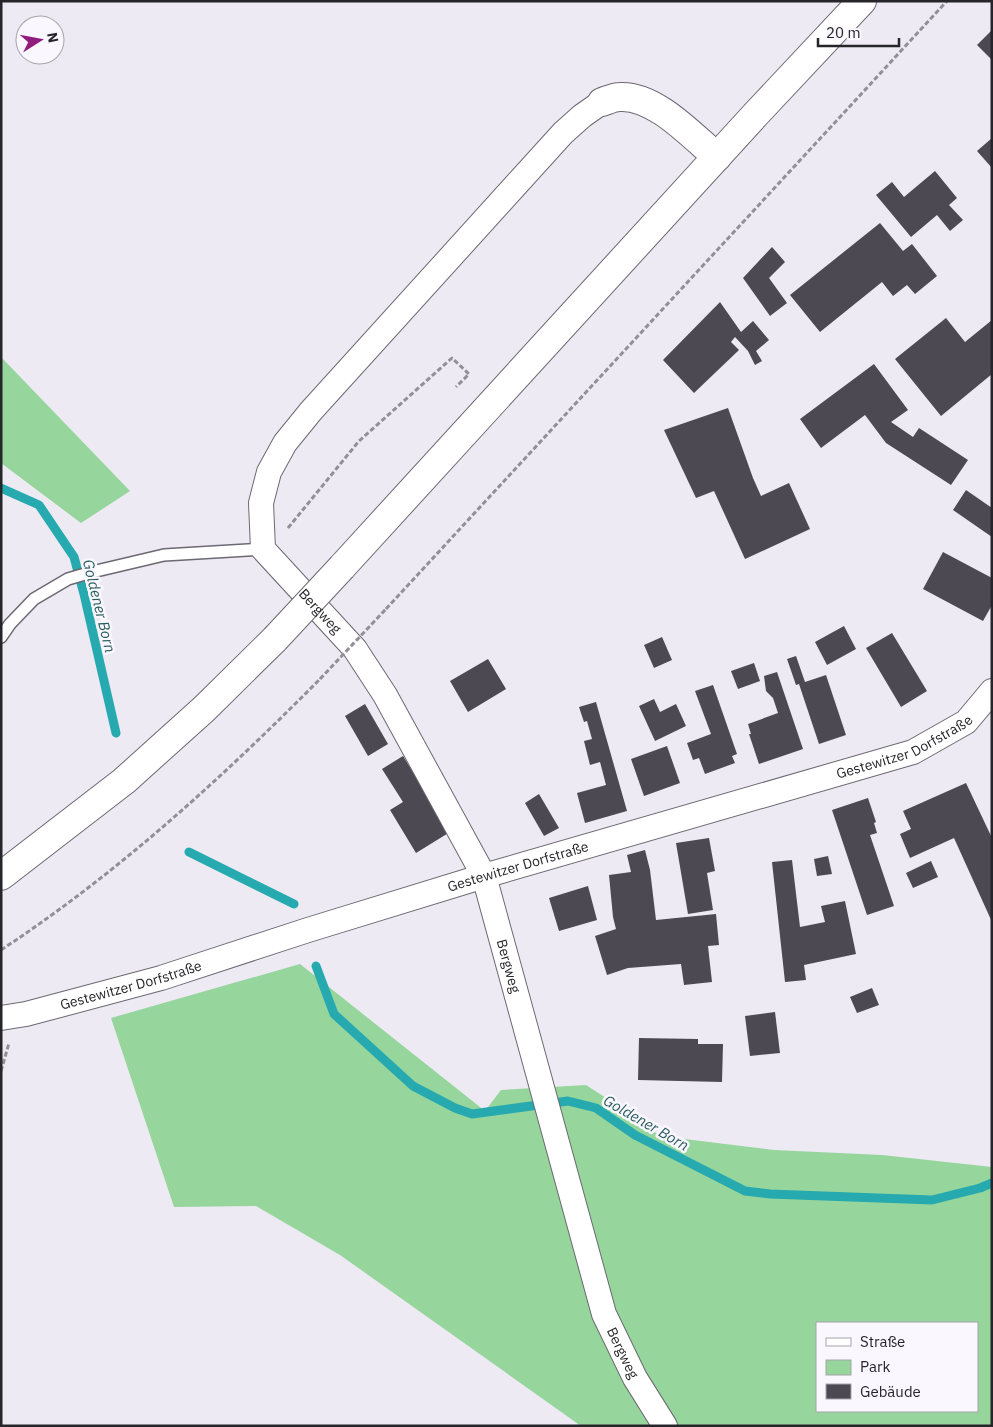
<svg xmlns="http://www.w3.org/2000/svg" width="993" height="1427" viewBox="0 0 993 1427" font-family="'IBM Plex Sans',sans-serif">
<style>
.green{fill:#96d59c;fill-rule:evenodd}
.lines{fill:none;stroke-linecap:round;stroke-linejoin:round}
.stream{stroke:#26aaaf;stroke-width:9}
.building{fill:#4c4952}
.service-casing{stroke:#6c6972;stroke-width:14}
.minor-casing{stroke:#6c6972;stroke-width:26}
.secondary-casing{stroke:#6c6972;stroke-width:30}
.path{stroke:#929097;stroke-width:3;stroke-dasharray:5 2.5;stroke-linecap:butt}
.service{stroke:#fff;stroke-width:11}
.minor{stroke:#fff;stroke-width:24}
.secondary{stroke:#fff;stroke-width:28}
.secondary-bridge-casing{stroke:#6c6972;stroke-width:30;stroke-linecap:butt}
.path-bridge{stroke:#929097;stroke-width:3;stroke-dasharray:5 2.5;stroke-linecap:butt}
.secondary-bridge{stroke:#fff;stroke-width:28}
.labels{text-anchor:middle;stroke-width:5;stroke-linejoin:round;paint-order:stroke}
.street-label{font-size:14px;fill:#262529;stroke:#faf8fe}
.water-label{font-size:15px;font-style:italic;fill:#2a5d5f;stroke:#faf8fe}
</style>
<rect width="100%" height="100%" fill="#edeaf4"/>
<g class="green">
<path d="M1,357L130,491L81,523L1,463Z"/>
<path d="M300,964L485,1111L501,1090L586,1085L623,1109L660,1136L774,1150L882,1155L992,1167V1426H581L340,1255L256,1206L174,1207L111,1018ZM817,1323H977V1411H817Z"/>
</g>
<g class="lines">
<g class="stream">
<path d="M1,488L39,505L74,557L84,594L116,733"/>
<path d="M189,852L294,904"/>
<path d="M316,966L334,1014L413,1086L455,1108L472,1114L568,1101L596,1108L635,1135L745,1191L770,1194L932,1200L980,1188L992,1183"/>
</g>
</g>
<g class="building">
<path d="M992,30V60L977,45Z"/>
<path d="M992,138V168L977,151Z"/>
<path d="M935,171L957,198L949,205L963,220L950,231L937,215L911,237L876,195L892,182L904,197Z"/>
<path d="M880,223L903,251L912,244L937,276L915,294L907,285L893,296L882,282L820,332L790,295Z"/>
<path d="M772,247L785,262L769,278L787,303L770,316L743,278Z"/>
<path d="M720,302L741,332L753,321L769,340L756,351L762,361L755,365L748,351L735,337L731,342L739,350L694,393L663,360Z"/>
<path d="M946,318L965,342L992,320V374L941,416L895,359Z"/>
<path d="M874,364L908,410L891,422L913,437L919,428L968,460L951,485L886,443L865,415L821,448L800,419Z"/>
<path d="M728,408L753,478L761,496L789,483L810,529L745,559L714,491L696,498L664,430Z"/>
<path d="M966,490L992,508V537L953,510Z"/>
<path d="M943,552L992,578V605L983,621L923,589Z"/>
<path d="M844,626L856,649L827,665L815,642Z"/>
<path d="M892,633L927,691L901,707L866,648Z"/>
<path d="M662,637L672,660L654,668L644,645Z"/>
<path d="M796,656L805,682L826,675L846,735L819,744L799,684L796,685L787,659Z"/>
<path d="M488,659L506,689L468,712L450,681Z"/>
<path d="M754,663L760,681L738,689L731,671Z"/>
<path d="M777,672L803,749L759,764L749,734H751L748,724L778,713L773,698L766,691L764,676Z"/>
<path d="M713,685L737,754L732,756L735,763L705,774L699,758L693,760L687,743L711,734L695,691Z"/>
<path d="M654,699L660,712L676,704L686,726L655,741L639,706Z"/>
<path d="M596,702L627,811L585,823L577,793L606,785L600,762L590,765L584,741L592,739L587,721L584,722L579,707Z"/>
<path d="M365,704L388,744L368,756L345,716Z"/>
<path d="M667,746L680,783L644,796L631,759Z"/>
<path d="M403,756L450,832L416,853L390,810L403,802L382,769Z"/>
<path d="M966,783L992,838V922L954,838L910,858L900,834L911,829L903,811Z"/>
<path d="M539,794L559,828L544,836L525,803Z"/>
<path d="M868,798L876,822L874,823L877,833L870,835L894,906L867,915L832,810Z"/>
<path d="M709,838L715,871L707,873L713,910L688,914L676,843Z"/>
<path d="M645,850L650,870L656,920L716,914L719,945L708,946L712,982L684,985L681,964L628,968L607,975L595,936L616,929L613,917L609,875L631,872L627,855Z"/>
<path d="M828,856L832,874L817,876L814,859Z"/>
<path d="M792,860L800,927L825,922L821,906L845,901L856,954L804,965L806,980L785,982L772,862Z"/>
<path d="M931,861L938,877L913,888L906,873Z"/>
<path d="M588,886L597,920L559,931L549,898Z"/>
<path d="M872,988L879,1005L857,1013L850,997Z"/>
<path d="M775,1012L780,1053L750,1056L745,1016Z"/>
<path d="M639,1038L698,1039V1044H723L722,1082L638,1080Z"/>
</g>
<g class="lines">
<defs>
<path id="service" d="M1,637L10,624L34,599L68,579L92,572L164,555L263,549"/>
<g id="minor">
<path id="s1" d="M602,102L582,116L563,133L311,411L285,443L269,472L261,503L263,549L355,649L385,695L484,876L604,1314L635,1378L665,1426"/>
<path id="s2" d="M1,1018L26,1014L161,978L308,930L484,876L913,752L966,722L992,691"/>
</g>
<g id="secondary">
<path d="M602,102C608,100 614,97 620,97C655,95 692,136 717,157"/>
<path d="M342,567L755,115L862,1"/>
<path d="M1,876L124,781L204,709L275,639"/>
</g>
</defs>
<use href="#service" class="service-casing"/>
<use href="#minor" class="minor-casing"/>
<use href="#secondary" class="secondary-casing"/>
<g class="path">
<path d="M288,528L359,441L452,358L469,374L456,387"/>
<path d="M386,609L947,1"/>
<path d="M1,950C118,873 222,778 320,679"/>
<path d="M1,1071L9,1043"/>
</g>
<use href="#service" class="service"/>
<use href="#minor" class="minor"/>
<use href="#secondary" class="secondary"/>
<defs>
<path id="secondary-bridge" d="M275,639L342,567"/>
</defs>
<use href="#secondary-bridge" class="secondary-bridge-casing"/>
<path class="path-bridge" d="M320,679L386,609"/>
<use href="#secondary-bridge" class="secondary-bridge"/>
</g>
<g class="labels">
<g class="street-label">
<text dy="5" stroke="none"><textPath href="#s1" startOffset="662">Bergweg</textPath></text>
<text dy="5" stroke="none"><textPath href="#s2" startOffset="944">Gestewitzer Dorfstraße</textPath></text>
<text dy="5" stroke="none"><textPath href="#s2" startOffset="539">Gestewitzer Dorfstraße</textPath></text>
<text dy="5" stroke="none"><textPath href="#s1" startOffset="1068">Bergweg</textPath></text>
<text dy="5" stroke="none"><textPath href="#s2" startOffset="134">Gestewitzer Dorfstraße</textPath></text>
<text dy="5" stroke="none"><textPath href="#s1" startOffset="1472">Bergweg</textPath></text>
</g>
<g class="water-label">
<text transform="translate(99 606) rotate(76)" y="5">Goldener Born</text>
<text transform="translate(646 1123) rotate(30)" y="5">Goldener Born</text>
</g>
</g>
<rect width="993" height="1427" fill="none" stroke="#262529" stroke-width="5"/>
<rect x="816" y="1322" width="162" height="90" fill="#faf8fe" stroke="#a5a4a9"/>
<rect x="826" y="1338" width="25" height="8" fill="#ffffff" stroke="#a5a4a9"/>
<text x="860" y="1347" font-size="15" fill="#262529">Straße</text>
<rect x="826" y="1360" width="25" height="15" fill="#96d59c" stroke="#a5a4a9"/>
<text x="860" y="1372" font-size="15" fill="#262529">Park</text>
<rect x="826" y="1384" width="25" height="15" fill="#4c4952" stroke="#a5a4a9"/>
<text x="860" y="1397" font-size="15" fill="#262529">Gebäude</text>
<g transform="translate(40 40) rotate(79)"><circle r="24" fill="#faf8fe" stroke="#a5a4a9"/>
<path d="M0-4L9 19L0 12L-9 19Z" fill="#901d7d"/>
<text y="-8" font-size="14" font-weight="bold" text-anchor="middle" fill="#262529">N</text>
</g>
<path d="M818 38v8h81v-8" fill="none" stroke="#262529" stroke-width="2.5"/>
<text x="826" y="38" font-size="15" fill="#262529" stroke="#faf8fe" stroke-width="4" paint-order="stroke">20 m</text>
</svg>
